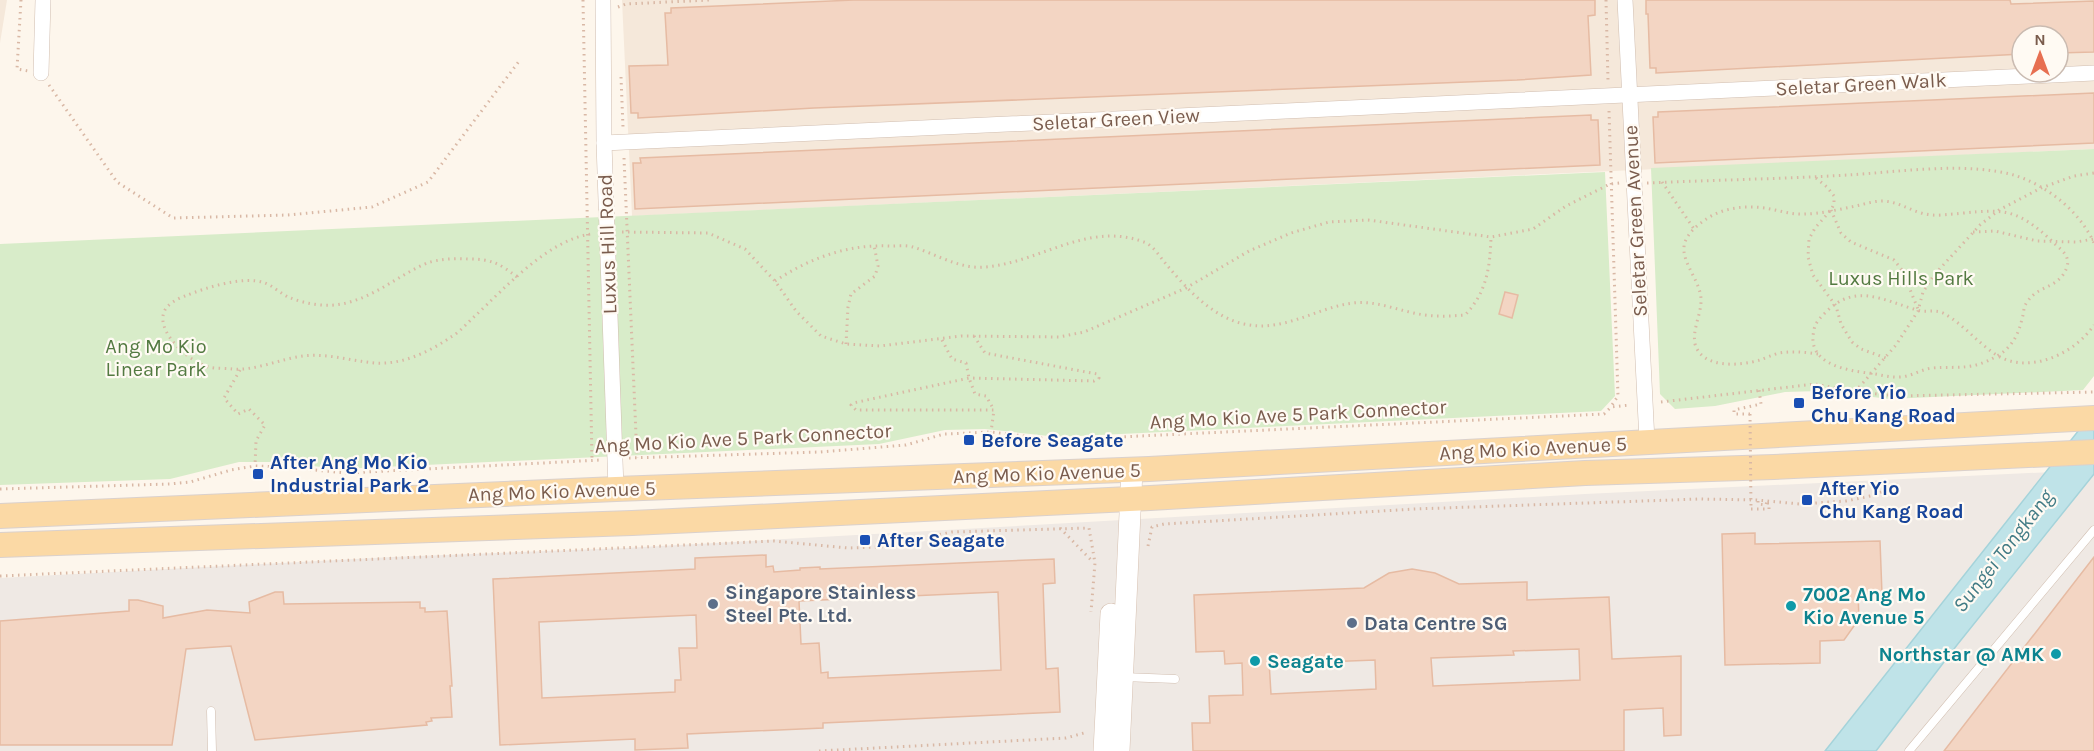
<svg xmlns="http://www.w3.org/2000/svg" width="2094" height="751" viewBox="0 0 2094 751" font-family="Karla,sans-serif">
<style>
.residential{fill:#f5e8da;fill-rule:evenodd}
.industrial{fill:#efe9e4}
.green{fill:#d8ecc9}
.water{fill:#bfe3e8;stroke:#a5d3da;stroke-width:1.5}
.building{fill:#f3d5c3;stroke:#e6bba3;stroke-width:1.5;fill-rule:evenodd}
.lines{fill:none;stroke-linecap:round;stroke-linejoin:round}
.lane-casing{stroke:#d1beb0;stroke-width:9}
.street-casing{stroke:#d1beb0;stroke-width:16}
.secondary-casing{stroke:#d6c0b0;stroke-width:22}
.primary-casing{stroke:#dad1cd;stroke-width:26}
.path{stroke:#d9b8a5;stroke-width:3;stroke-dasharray:1.5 4.5;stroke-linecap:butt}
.lane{stroke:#fff;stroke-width:8}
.street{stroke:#fff;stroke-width:15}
.secondary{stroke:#fff;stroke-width:21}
.primary{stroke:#fbd9a5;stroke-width:24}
.path-bridge{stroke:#d9b8a5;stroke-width:3;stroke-dasharray:1.5 4.5;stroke-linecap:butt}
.transit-dot{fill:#1a4fb4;stroke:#fffaf3;stroke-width:2}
.service-dot{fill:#5c6f8a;stroke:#fffaf3;stroke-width:2}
.culture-dot{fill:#0f9aa8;stroke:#fffaf3;stroke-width:2}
.labels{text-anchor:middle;stroke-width:4.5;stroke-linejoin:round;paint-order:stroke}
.street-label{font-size:20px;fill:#7a5c4d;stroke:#fffaf3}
.park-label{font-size:20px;fill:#537a41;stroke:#fffaf3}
.transit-label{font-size:20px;font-weight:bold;fill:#164399;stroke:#fffaf3;text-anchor:start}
.service-label{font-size:20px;font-weight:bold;fill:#4e5e75;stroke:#fffaf3;text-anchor:start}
.culture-label{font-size:20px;font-weight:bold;fill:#0d838f;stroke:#fffaf3;text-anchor:start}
.water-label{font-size:21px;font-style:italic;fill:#437c86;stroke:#fffaf3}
</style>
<rect width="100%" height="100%" fill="#fdf6ec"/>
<g class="residential">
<path d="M0,0H7L0,43Z"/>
<path d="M622,0H2094V149L632,216ZM2022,36H2058V72H2022Z"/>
</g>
<path class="industrial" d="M2094,470V751H0V578L392,557L625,548L1585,494Z"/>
<g class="green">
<path d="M2094,149V376L2083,390L1890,399L1820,391L1785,392L1715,406L1675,409L1660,394L1651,168Z"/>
<path d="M1605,172L1615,396L1601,411L1058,437L985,429L945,430L879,444L340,469L276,462H239L170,479L0,485V244Z"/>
</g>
<path class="water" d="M2094,411V474L1957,645L1876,751H1825Z"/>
<g class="building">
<path d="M854,0H1595V15L1588,16L1591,75L1517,80L814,108L638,118V113H631L629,66L668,65L665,13H671V8Z"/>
<path d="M1646,0H2010L2011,4L2094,1V52L2058,53V36H2022V54L1656,73V68H1650L1648,14H1646Z"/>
<path d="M2094,93V143L1655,163L1653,117H1658V112Z"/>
<path d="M1591,115V120H1598L1600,165L635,209L633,163H641L640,158Z"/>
<path d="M1505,292L1518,295L1512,318L1499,314Z"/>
<path d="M1755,533V544L1880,541L1882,594H1858L1859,619L1844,640L1820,641V663L1725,665L1722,534Z"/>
<path d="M766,555V567L773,566L774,572L800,570V568L820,567V569L1054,559L1055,583L1043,584L1046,669L1058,668L1060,712L823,723V728L687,734L688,748L635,750V739L500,745L493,579L695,569V558ZM998,592L1001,670L828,678V672L821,673L819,643L801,644L799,601ZM696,615L697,648H679L681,680H675V692L542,698L539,622Z"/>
<path d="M2094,557V751H1944Z"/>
<path d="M1412,569L1435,573L1459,584L1527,582V600L1609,597L1612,659L1681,656V735L1664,736L1663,708L1624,710V751H1193L1192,723H1210L1209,696L1243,695L1242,663L1225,664L1224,651L1196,652L1194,595L1364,588L1389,573ZM1579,649L1580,680L1433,686L1431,658L1514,655L1513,651ZM1324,659V662L1375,660L1376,689L1271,694L1269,661Z"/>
<path d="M275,592H283L284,604L420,602V608H425V612L447,611L452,686H450L452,717L431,718L432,721L426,722L427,725L255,740L231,646L186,649L172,745H0V621L129,611V600H138L163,606V618L207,610L250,613L249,602Z"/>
</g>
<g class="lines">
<defs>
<g id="lane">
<path d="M1123,677L1175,679"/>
<path d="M211,711L212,751"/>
<path d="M1909,751L2094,530"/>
</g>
<g id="street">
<path d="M603,0L604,143L616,489"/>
<path d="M1625,0L1647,441"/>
<path d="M41,73L43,0"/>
<path d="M604,143L2094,73"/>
</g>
<g id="secondary">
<path d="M1104,751L1111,614"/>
<path d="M1119,751L1132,470"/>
</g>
<g id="primary">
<path d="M0,516L616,489L1149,469L2094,418"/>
<path d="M0,545L632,523L1150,498L1585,473L1774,467L2094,452"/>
</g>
</defs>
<use href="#lane" class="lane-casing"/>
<use href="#street" class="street-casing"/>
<use href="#secondary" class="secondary-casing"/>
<use href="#primary" class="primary-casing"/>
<g class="path">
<path d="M21,0L17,69L28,71"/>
<path d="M583,0L592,460"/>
<path d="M1606,0L1608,81"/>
<path d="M618,7L626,4L710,0"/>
<path d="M621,77L623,127"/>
<path d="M49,85L117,182L173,218L288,215L372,207L428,182L520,60"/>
<path d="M1609,111L1618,396L1612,405"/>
<path d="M624,158L637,458"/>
<path d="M1816,178L1827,187L1834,196V204L1831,210L1815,228L1809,239L1808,257L1813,275L1836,306L1841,324L1852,342L1861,349L1886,358"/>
<path d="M1662,182L1694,229"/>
<path d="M1647,183C1714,180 1781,179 1848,175C1899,172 1968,161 2017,176C2049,187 2080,212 2094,243"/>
<path d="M1831,210L1841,233L1851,242L1894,260L1902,270L1918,309"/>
<path d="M622,232L708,233L745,249L775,281L796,311L821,336L846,344L880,346L961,336L1059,337L1084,332L1186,288L1249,251L1291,233L1329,222L1368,220L1491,237L1533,229L1566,206L1610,184L1620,183"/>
<path d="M1973,232L1995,231L2037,241L2076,242L2094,239"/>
<path d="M517,277C499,263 491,259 468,259C455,258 439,259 427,263C399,275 376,296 346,303C328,308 305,304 288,297C280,293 273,286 265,283C244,275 205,288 185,296C177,299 167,304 164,312C156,333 191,363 209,367C216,369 225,368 232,369C255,371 280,359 303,356C328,353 351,361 375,363C402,365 429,352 451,337C460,332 467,323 475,316C506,287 548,240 591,234"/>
<path d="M775,281C810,258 848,244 890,246C897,246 906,245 913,247C936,254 961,270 986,267C1041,262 1088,221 1144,242C1153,245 1160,257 1166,264C1186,288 1212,317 1244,324C1283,333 1315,308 1353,303C1377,300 1401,312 1425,315C1439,317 1452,316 1465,315C1487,292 1490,267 1491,237"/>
<path d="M974,336L985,353L1097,374L1099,378L1094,381L969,378L853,403L851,405L856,410H994L991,432"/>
<path d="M942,340L952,359L966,363L969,378L975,394L986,396L994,410"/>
<path d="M846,344L848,307L851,294L875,276L878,266L874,245"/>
<path d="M1818,354C1805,352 1792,351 1779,353C1772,355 1766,358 1760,360C1740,366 1702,369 1695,344C1692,329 1702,313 1701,298C1699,278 1679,260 1685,242C1688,234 1695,227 1702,222C1720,208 1743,205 1765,208C1778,210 1791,215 1805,214C1819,214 1836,210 1851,207C1862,205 1872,201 1883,201C1904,202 1916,217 1941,215C1998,211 2011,201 2056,245C2063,251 2070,257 2067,267C2059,289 2038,285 2028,301C2023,306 2024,313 2022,319C2018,336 2011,348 1997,356C1971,371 1960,366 1932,368C1922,369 1912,376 1901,377C1889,378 1879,374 1868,373C1844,370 1806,363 1814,330C1815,323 1820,318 1825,313C1855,282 1882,300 1917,310C1926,313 1934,309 1943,313C1962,323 1977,342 1995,354C2027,376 2075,354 2094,325"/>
<path d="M240,370L224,398L238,414L249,409L265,425L256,441L255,466"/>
<path d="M1855,392L1896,345L1918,311L1923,292L1934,275L1980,225L1999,210L2041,188L2074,176L2094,173"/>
<path d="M1661,402L1815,384L1855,392L1898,396L2094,392"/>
<path d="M1750,414H1734V410L1761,404L1759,390"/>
<path d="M629,458L820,452L906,445L944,434L991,432L1056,440L1604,414L1611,407L1630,405"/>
<path d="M0,489L170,484L190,482L231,470L255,466L282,467L347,473L601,460"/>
<path d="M1758,501V504L1766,505L1767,501"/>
<path d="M1751,509H1769V503H1767"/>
<path d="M1060,528L1093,562"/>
<path d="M1148,546L1152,527L1164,524L1415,509L1700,499L1757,500L1800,504L1846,501L1875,495L1900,483"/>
<path d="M0,576L774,541L848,548L881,547L952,532L1089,528L1095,563L1091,612"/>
<path d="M819,751L1066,738L1084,733"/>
</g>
<use href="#lane" class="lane"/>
<use href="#street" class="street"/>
<use href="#secondary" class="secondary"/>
<use href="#primary" class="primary"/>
<path class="path-bridge" d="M1750,414L1751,509"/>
</g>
<g class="transit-dot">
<rect x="1793" y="397" width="12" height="12" rx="3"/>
<rect x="963" y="434" width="12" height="12" rx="3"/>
<rect x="252" y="468" width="12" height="12" rx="3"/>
<rect x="1801" y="494" width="12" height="12" rx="3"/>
<rect x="859" y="534" width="12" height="12" rx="3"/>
</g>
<g class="service-dot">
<circle cx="713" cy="604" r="6"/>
<circle cx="1352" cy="623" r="6"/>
</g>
<g class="culture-dot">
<circle cx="1791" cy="606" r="6"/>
<circle cx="2056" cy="654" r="6"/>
<circle cx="1255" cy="661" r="6"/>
</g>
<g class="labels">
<g class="street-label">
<text transform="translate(1861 84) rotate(-3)" y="7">Seletar Green Walk</text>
<text transform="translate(1116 119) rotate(-3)" y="7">Seletar Green View</text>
<text transform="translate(1635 221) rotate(-93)" y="7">Seletar Green Avenue</text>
<text transform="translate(607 244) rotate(-92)" y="7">Luxus Hill Road</text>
<text transform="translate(1298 414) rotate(-3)" y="7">Ang Mo Kio Ave 5 Park Connector</text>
<text transform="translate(743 438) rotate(-3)" y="7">Ang Mo Kio Ave 5 Park Connector</text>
<text transform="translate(1533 448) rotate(-3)" y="7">Ang Mo Kio Avenue 5</text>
<text transform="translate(1047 473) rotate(-2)" y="7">Ang Mo Kio Avenue 5</text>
<text transform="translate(562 491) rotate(-2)" y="7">Ang Mo Kio Avenue 5</text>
</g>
<g class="park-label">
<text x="1901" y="285">Luxus Hills Park</text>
<text x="156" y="353">Ang Mo Kio<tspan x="156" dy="23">Linear Park</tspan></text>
</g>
<g class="transit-label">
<text x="1811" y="399">Before Yio<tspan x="1811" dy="23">Chu Kang Road</tspan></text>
<text x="981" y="447">Before Seagate</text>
<text x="270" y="469">After Ang Mo Kio<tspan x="270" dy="23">Industrial Park 2</tspan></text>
<text x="1819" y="495">After Yio<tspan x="1819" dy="23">Chu Kang Road</tspan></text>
<text x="877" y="547">After Seagate</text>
</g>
<g class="service-label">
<text x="725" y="599">Singapore Stainless<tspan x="725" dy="23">Steel Pte. Ltd.</tspan></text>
<text x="1364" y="630">Data Centre SG</text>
</g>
<g class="culture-label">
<text x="1803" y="601">7002 Ang Mo<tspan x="1803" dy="23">Kio Avenue 5</tspan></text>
<text x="2044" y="661" text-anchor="end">Northstar @ AMK</text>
<text x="1267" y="668">Seagate</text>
</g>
<g class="water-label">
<text transform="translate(2003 551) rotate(-52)" y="7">Sungei Tongkang</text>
</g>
</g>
<g transform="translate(2040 54)"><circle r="28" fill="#fffaf3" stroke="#cabbb1" stroke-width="1.5"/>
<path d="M0-4.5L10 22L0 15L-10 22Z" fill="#e76f51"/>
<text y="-9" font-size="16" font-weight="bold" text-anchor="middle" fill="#7a5c4d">N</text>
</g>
</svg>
